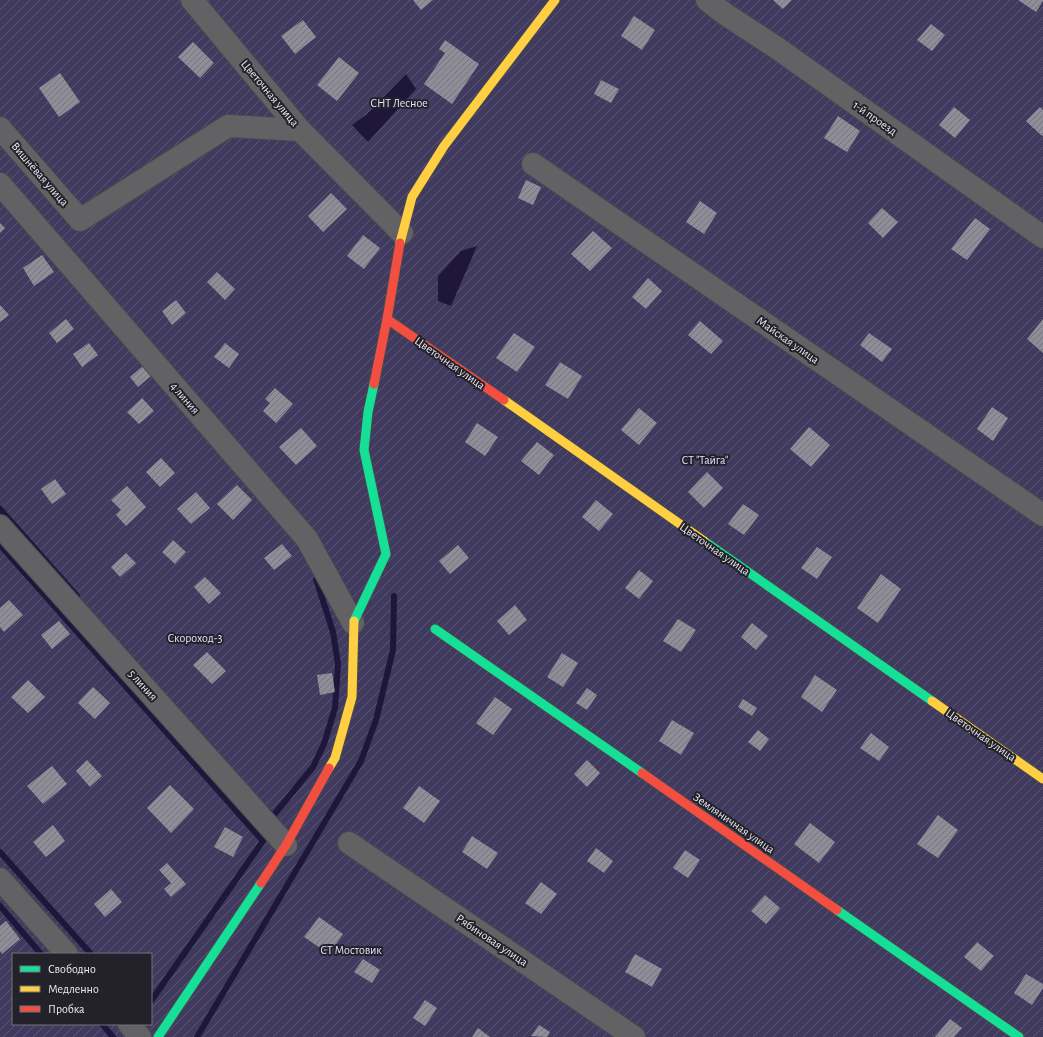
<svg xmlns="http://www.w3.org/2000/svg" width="1043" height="1037" viewBox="0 0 1043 1037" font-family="'Alegreya Sans',sans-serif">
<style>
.garden{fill:url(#garden-furrows);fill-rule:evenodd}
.water{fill:#1f173b}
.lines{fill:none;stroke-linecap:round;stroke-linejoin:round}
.stream{stroke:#1f173b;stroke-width:6}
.building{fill:url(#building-hatch)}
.street-casing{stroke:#49494d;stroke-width:24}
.fast-casing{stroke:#49494d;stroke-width:11}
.slow-casing{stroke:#49494d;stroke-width:11}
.jam-casing{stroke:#49494d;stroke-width:11}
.street{stroke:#626265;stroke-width:22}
.fast{stroke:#16e098;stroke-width:9}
.slow{stroke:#ffcf43;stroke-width:9}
.jam{stroke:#f24e42;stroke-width:9}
.labels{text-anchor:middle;stroke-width:4;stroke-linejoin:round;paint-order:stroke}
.street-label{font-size:12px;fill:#eae9ef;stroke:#23222b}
.park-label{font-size:12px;fill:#e2dffd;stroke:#23222b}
</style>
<defs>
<pattern id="garden-furrows" width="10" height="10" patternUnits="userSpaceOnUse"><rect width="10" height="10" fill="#403b5e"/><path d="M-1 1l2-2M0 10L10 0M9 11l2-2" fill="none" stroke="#5c5775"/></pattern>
<pattern id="building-hatch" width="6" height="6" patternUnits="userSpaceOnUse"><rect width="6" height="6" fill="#8f8e98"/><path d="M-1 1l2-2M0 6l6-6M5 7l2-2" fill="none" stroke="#75757c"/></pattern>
</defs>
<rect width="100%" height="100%" fill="#2e2e33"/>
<path class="garden" d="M0,0H1043V1037H0ZM13,954H151V1024H13Z"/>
<g class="water">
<path d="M406,74L416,89L368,142L352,125L366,115Z"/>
<path d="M477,246L451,306L438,301V276L461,251Z"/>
</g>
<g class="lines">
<g class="stream">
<path d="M0,509L77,596"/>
<path d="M0,545L263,841L151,1001"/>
<path d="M269,812L273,816L313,767L324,744L335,708L338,664L333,632L316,579"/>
<path d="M0,852L91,954"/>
<path d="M0,906L41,954"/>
<path d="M102,1024L113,1037"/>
<path d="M197,1037L361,761L376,720L393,650L394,596"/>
</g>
</g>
<g class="building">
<path d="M413,0H433L421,10Z"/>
<path d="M773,0H792L783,9Z"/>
<path d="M1018,0H1043V1L1036,12Z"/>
<path d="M634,16L655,30L642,50L621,36Z"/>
<path d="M303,20L316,37L295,54L281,36Z"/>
<path d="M931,24L945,35L932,51L917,40Z"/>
<path d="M445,40L479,64L452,104L424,84L445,53L439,49Z"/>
<path d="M193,42L214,63L200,78L178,57Z"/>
<path d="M339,57L359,73L337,101L317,85Z"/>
<path d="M60,73L80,102L59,117L39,88Z"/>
<path d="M601,80L619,89L611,103L594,94Z"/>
<path d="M954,107L970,120L955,138L939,125Z"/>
<path d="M1040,107L1043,110V135L1042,136L1026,121Z"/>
<path d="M838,116L860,131L847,152L824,138Z"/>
<path d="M526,180L541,187L533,205L518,198Z"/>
<path d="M331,193L347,209L323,232L308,216Z"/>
<path d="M700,201L717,213L704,234L686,222Z"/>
<path d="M882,208L898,222L883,238L868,223Z"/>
<path d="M975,218L990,229L967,260L951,249Z"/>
<path d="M0,223L5,228L0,233Z"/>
<path d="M593,231L612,248L590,271L571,254Z"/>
<path d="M363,235L380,248L364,269L347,256Z"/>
<path d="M42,255L54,272L34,286L23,268Z"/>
<path d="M217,272L235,289L225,300L207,282Z"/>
<path d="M648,278L662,291L646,309L632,297Z"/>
<path d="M176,300L186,313L172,325L162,311Z"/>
<path d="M0,305L9,315L0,322Z"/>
<path d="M66,319L74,329L57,343L49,333Z"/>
<path d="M1043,319V353L1027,339Z"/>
<path d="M700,321L723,341L711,354L688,335Z"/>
<path d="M514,333L535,347L517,372L496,358Z"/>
<path d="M869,333L892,349L882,362L860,345Z"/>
<path d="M89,343L98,355L82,367L73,354Z"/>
<path d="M225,343L239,354L229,368L214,357Z"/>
<path d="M560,362L582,376L568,399L545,385Z"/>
<path d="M144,365L152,375L138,387L130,377Z"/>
<path d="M275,388L293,404L276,423L263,411L270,403L265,399Z"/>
<path d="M142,398L154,411L139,424L127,412Z"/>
<path d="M992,407L1008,418L993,441L977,429Z"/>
<path d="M639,408L657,423L639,445L621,430Z"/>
<path d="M477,423L498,437L485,456L465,442Z"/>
<path d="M809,427L830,445L811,467L790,449Z"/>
<path d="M301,428L317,446L296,465L279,447Z"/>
<path d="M537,442L554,455L539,475L521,461Z"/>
<path d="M161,458L175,473L160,487L146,472Z"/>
<path d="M707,472L723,488L704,508L688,492Z"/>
<path d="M55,479L66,494L52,504L41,489Z"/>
<path d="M237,485L252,500L233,520L217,504Z"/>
<path d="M127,486L146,507L126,526L116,515L121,510L111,500Z"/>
<path d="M196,492L210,508L191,524L177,509Z"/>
<path d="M596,500L613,514L599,531L582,517Z"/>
<path d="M743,504L759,515L744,535L728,524Z"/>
<path d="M173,540L186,552L175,564L162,552Z"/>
<path d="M282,544L292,556L274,570L264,558Z"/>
<path d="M458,545L469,558L450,574L439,561Z"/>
<path d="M817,547L832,557L817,579L801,568Z"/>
<path d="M126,553L136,563L120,577L111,567Z"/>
<path d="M639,570L653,581L639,599L625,588Z"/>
<path d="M881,574L901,589L878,623L857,608Z"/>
<path d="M205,577L221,593L209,604L194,587Z"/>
<path d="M9,600L23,615L4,632L0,627V608Z"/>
<path d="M515,605L527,620L509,635L497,621Z"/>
<path d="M678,619L696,630L681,652L663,641Z"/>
<path d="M59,621L70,634L52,649L41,635Z"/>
<path d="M752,623L768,636L756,650L741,637Z"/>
<path d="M207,652L226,671L212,684L193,665Z"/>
<path d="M562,653L578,663L563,687L547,677Z"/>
<path d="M332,673L335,692L320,695L317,675Z"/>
<path d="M815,675L837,690L822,712L801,697Z"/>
<path d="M28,680L45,697L28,713L11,697Z"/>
<path d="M93,687L110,703L95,719L78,703Z"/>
<path d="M587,688L597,695L587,710L576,703Z"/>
<path d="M495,697L512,709L493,735L476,723Z"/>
<path d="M743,699L757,708L752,716L738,707Z"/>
<path d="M672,720L694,733L681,755L659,741Z"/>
<path d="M758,730L769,739L760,751L748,742Z"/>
<path d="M871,733L889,747L879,761L860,748Z"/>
<path d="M87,760L102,776L90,787L76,771Z"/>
<path d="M587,760L600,773L587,787L574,774Z"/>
<path d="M52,766L67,784L43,804L27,786Z"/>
<path d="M170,785L194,809L171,833L147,808Z"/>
<path d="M419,786L440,801L424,823L403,808Z"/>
<path d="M938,815L958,830L938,858L917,844Z"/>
<path d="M810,823L835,842L819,863L794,844Z"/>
<path d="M53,825L65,841L46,857L33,842Z"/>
<path d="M225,827L243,837L233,857L214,847Z"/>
<path d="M472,836L498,853L487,869L462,852Z"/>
<path d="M596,848L613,861L604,873L587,861Z"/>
<path d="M685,850L700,860L688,878L673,868Z"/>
<path d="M167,863L186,884L171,897L164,889L171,883L159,870Z"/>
<path d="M541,882L557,894L541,914L525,903Z"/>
<path d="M111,889L122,902L105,917L94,904Z"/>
<path d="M765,895L780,908L766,924L751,911Z"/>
<path d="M319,917L343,934L329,954L304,937Z"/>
<path d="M6,921L20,939L2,954L0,951V926Z"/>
<path d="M977,942L994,956L981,971L964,957Z"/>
<path d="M635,954L662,969L652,987L625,972Z"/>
<path d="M363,959L380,970L372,983L354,972Z"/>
<path d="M1026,974L1043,984V988L1032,1005L1014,993Z"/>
<path d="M425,1000L437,1008L425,1026L413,1018Z"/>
<path d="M950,1019L962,1028L954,1037H935Z"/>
<path d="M539,1025L550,1032L547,1037L531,1036Z"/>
<path d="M478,1028L490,1037H472Z"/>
</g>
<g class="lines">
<defs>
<g id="street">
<path d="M192,0L300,130L402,233"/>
<path d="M707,0L725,14L777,48L1043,237"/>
<path d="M0,128L80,220L228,126L300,130"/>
<path d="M533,164L1043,515"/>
<path d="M0,184L307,539L353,623"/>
<path d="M0,526L286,845"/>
<path d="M349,843L634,1037"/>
<path d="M0,879L67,954"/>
<path d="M129,1024L140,1037"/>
</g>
<g id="fast">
<path d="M704,541L932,701"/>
<path d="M354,621L386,554L364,450L368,412L374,384"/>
<path d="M435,629L642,773"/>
<path d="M837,910L1019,1037"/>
<path d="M158,1037L261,883"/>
</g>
<g id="slow">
<path d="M400,243L412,197L444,146L555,0"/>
<path d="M504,400L704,541"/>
<path d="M932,701L1043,779"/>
<path d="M329,768L335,758L352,697L354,621"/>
</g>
<g id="jam">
<path d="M387,319L504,400"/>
<path d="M374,384L387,319L400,243"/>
<path d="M642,773L837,910"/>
<path d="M261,883L286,845L329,768"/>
</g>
</defs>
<use href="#street" class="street-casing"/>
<use href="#fast" class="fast-casing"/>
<use href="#slow" class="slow-casing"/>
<use href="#jam" class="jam-casing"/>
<use href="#street" class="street"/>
<use href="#fast" class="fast"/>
<use href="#slow" class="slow"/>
<use href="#jam" class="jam"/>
</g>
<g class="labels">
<g class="street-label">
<text transform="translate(270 93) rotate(50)" y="4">Цветочная улица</text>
<text transform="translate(875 118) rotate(35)" y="4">1-й проезд</text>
<text transform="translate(40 174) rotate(49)" y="4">Вишнёвая улица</text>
<text transform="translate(788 340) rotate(35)" y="4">Майская улица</text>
<text transform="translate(450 363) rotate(35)" y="4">Цветочная улица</text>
<text transform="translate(185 398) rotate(49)" y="4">4 линия</text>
<text transform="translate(715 549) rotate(35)" y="4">Цветочная улица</text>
<text transform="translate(143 685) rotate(48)" y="4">5 линия</text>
<text transform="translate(981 735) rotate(35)" y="4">Цветочная улица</text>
<text transform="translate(734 823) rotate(35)" y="4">Земляничная улица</text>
<text transform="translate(492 940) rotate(34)" y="4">Рябиновая улица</text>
</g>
<g class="park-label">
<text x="399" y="107">СНТ Лесное</text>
<text x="705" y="464">СТ "Тайга"</text>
<text x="195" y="642">Скороход-3</text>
<text x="351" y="954">СТ Мостовик</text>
</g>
</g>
<rect x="12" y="953" width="140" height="72" fill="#23222b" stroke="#737279"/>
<rect x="20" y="966" width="20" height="6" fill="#16e098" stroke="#737279"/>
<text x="48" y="973" font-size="12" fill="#eae9ef">Свободно</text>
<rect x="20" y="986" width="20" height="6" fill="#ffcf43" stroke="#737279"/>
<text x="48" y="993" font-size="12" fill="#eae9ef">Медленно</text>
<rect x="20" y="1006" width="20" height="6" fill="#f24e42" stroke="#737279"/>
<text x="48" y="1013" font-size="12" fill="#eae9ef">Пробка</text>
</svg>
